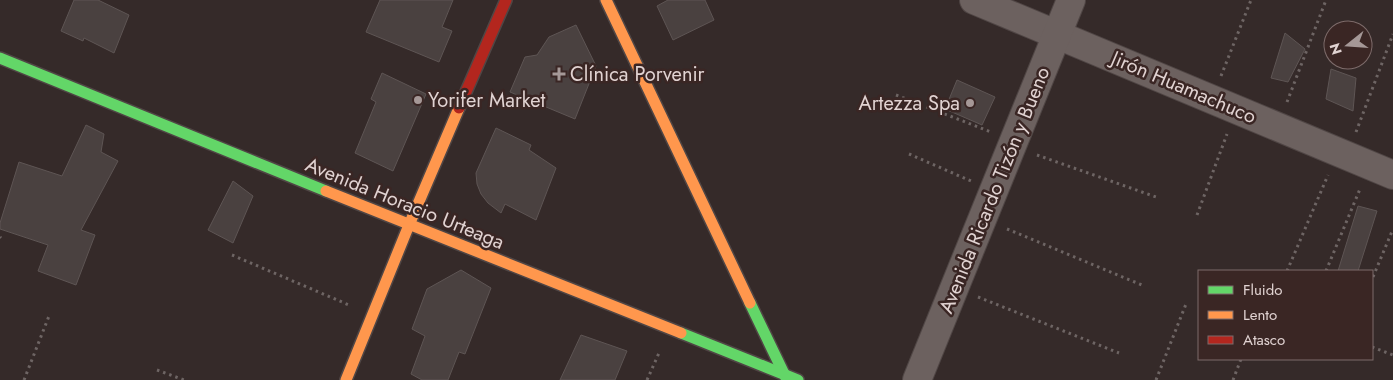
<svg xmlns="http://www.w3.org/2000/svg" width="1393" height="380" viewBox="0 0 1393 380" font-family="Jost,sans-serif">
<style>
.building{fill:#4a4140;stroke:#5e5554}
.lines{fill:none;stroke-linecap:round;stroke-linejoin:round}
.street-casing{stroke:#504645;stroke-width:30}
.fast-casing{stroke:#504645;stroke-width:14}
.slow-casing{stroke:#504645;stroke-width:14}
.jam-casing{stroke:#504645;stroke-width:14}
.path{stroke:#6e6564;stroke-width:3;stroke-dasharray:2.5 4;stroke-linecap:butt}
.street{stroke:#6c615f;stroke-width:28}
.fast{stroke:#63d668;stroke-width:11}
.slow{stroke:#ff974d;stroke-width:11}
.jam{stroke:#b3261e;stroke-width:11}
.poi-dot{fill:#a59897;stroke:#3a2624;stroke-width:2}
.labels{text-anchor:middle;stroke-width:5;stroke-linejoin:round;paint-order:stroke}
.poi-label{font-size:20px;fill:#e1d3d2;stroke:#3a2624;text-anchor:start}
.street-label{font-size:20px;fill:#e1d3d2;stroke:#3a2624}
</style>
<rect width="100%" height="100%" fill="#352a29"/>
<g class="building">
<path d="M74,0H98L129,15L114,53L84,38L83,41L61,31Z"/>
<path d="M380,0H453L442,27L452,31L439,62L366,32Z"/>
<path d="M668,0H705L714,20L673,40L657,6Z"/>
<path d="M576,25L596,66L575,119L510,92L525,57L537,55L549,37Z"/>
<path d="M1285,33L1305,49L1288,82L1271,78Z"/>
<path d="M1331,69L1356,78L1353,111L1326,99Z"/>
<path d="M382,73L426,94L393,171L355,153L376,102L371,99Z"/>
<path d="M957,80L995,97L982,125L945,109Z"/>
<path d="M86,125L104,134L101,152L118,161L81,230L95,235L76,285L38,271L48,245L0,229V223L19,162L62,176Z"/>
<path d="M496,128L531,145L529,150L556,168L536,220L505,204L501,213L488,203L481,194L477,184L476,173Z"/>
<path d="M233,181L253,196L233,243L208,230Z"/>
<path d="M1358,206L1377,211L1358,271H1338Z"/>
<path d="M461,270L491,288L465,354L459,352L448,380H422L411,374L425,336L412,329L427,289Z"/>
<path d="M581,335L627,351L615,380H560Z"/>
</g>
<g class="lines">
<defs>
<g id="street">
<path d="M974,0L1393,175"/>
<path d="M917,380L1071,0"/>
</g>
<g id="fast">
<path d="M0,58L326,191"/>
<path d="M750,303L787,380"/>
<path d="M681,333L798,380"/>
</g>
<g id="slow">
<path d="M606,0L750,303"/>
<path d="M326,191L681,333"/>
<path d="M346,380L409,225L459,108"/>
</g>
<path id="jam" d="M459,108L506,0"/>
</defs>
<use href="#street" class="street-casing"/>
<use href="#fast" class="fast-casing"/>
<use href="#slow" class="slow-casing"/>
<use href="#jam" class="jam-casing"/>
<g class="path">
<path d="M1221,76L1251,0"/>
<path d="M896,95L991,132"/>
<path d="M1287,102L1326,0"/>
<path d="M1356,132L1393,34"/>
<path d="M909,154L971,181"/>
<path d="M1037,155L1159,198"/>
<path d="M1197,215L1227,134"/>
<path d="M1007,229L1142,285"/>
<path d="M0,237L1,238"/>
<path d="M232,255L349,305"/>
<path d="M1287,271L1328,175"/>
<path d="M1326,271L1360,189"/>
<path d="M1373,277L1393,229"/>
<path d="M978,297L1119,353"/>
<path d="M1372,347L1393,355"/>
<path d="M157,370L184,380"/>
<path d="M24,380L49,316"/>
<path d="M647,380L659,353"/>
<path d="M1156,380L1186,304"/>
<path d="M1233,380L1241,359"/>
</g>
<use href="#street" class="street"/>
<use href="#fast" class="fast"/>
<use href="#slow" class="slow"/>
<use href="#jam" class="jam"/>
</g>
<g class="poi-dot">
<path d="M556.5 66.5h5v5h5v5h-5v5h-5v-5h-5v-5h5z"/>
<circle cx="418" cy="100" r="5"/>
<circle cx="970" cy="103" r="5"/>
</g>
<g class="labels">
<g class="poi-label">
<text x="570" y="81">Clínica Porvenir</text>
<text x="428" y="107">Yorifer Market</text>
<text x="960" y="110" text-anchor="end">Artezza Spa</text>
</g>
<g class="street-label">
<text transform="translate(1184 87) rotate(23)" y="7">Jirón Huamachuco</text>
<text transform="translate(994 190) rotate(-68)" y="7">Avenida Ricardo Tizón y Bueno</text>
<text transform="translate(405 203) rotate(22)" y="7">Avenida Horacio Urteaga</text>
</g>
</g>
<rect x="1198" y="270" width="175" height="90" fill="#3a2624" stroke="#7d6b6a"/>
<rect x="1208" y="286" width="25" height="8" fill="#63d668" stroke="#7d6b6a"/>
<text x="1243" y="295" font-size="15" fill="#e1d3d2">Fluido</text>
<rect x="1208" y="311" width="25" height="8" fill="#ff974d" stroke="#7d6b6a"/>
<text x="1243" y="320" font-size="15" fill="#e1d3d2">Lento</text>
<rect x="1208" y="336" width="25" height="8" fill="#b3261e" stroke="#7d6b6a"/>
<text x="1243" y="345" font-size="15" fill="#e1d3d2">Atasco</text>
<g transform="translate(1348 45) rotate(253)"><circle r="24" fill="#3a2624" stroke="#7d6b6a"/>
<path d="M0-4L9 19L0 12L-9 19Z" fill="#a59897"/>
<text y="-8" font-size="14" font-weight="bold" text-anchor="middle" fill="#e1d3d2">N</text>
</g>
</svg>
